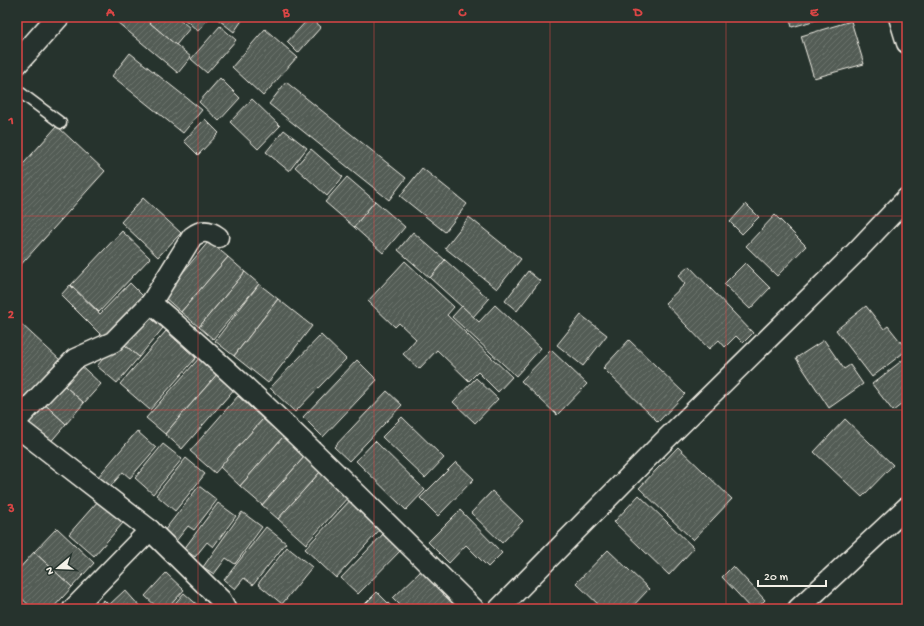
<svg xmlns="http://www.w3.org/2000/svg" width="924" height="626" viewBox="0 0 924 626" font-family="'Gochi Hand',sans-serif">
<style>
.building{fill:url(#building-hatch);stroke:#f4f1e8}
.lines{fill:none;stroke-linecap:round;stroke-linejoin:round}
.lane-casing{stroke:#f4f1e8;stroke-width:13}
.street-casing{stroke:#f4f1e8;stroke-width:23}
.secondary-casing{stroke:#f4f1e8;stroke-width:25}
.lane{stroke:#26332d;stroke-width:10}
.street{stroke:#26332d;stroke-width:20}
.secondary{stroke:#26332d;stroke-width:22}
.grid{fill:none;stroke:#da4645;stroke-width:1;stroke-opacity:0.55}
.neatline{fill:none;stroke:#da4645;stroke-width:1.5}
.grid-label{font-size:13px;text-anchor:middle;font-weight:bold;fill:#da4645}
</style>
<defs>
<pattern id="building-hatch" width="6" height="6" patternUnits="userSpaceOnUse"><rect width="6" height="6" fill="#525c55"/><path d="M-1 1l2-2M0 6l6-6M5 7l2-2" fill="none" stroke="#6c746d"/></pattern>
</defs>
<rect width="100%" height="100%" fill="#26332d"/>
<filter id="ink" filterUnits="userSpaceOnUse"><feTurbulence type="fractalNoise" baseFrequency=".025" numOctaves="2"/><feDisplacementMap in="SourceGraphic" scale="8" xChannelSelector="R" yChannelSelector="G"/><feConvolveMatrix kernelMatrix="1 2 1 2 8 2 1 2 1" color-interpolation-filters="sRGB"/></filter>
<g filter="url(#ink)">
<g class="building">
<path d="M111,17H143L191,57L178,73Z"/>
<path d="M143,17H177L190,28L176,45Z"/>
<path d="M182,17H210L198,31Z"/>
<path d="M215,17H241L243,19L234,32Z"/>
<path d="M310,17L321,27L298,53L287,42Z"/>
<path d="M789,17H827L792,27Z"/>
<path d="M851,21L864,64L814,78L801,36Z"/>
<path d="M220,26L236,40L207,73L191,59Z"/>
<path d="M265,29L297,57L263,96L232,67Z"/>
<path d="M130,53L202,110L183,133L112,76Z"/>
<path d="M220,78L240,98L219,121L199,102Z"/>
<path d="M286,82L406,178L389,200L269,104Z"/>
<path d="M252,99L280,126L258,149L230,122Z"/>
<path d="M205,119L219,133L198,155L184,141Z"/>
<path d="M57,126L105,171L17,269V171Z"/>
<path d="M284,130L307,148L289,171L266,152Z"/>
<path d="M311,149L343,177L327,196L295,167Z"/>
<path d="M422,168L467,204L445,232L400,196Z"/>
<path d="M347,177L375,201L354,227L325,202Z"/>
<path d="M143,198L181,233L158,257L121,222Z"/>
<path d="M375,201L405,227L383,253L354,227Z"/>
<path d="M746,204L759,217L742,234L730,222Z"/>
<path d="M775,215L806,246L777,276L746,246Z"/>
<path d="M469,217L521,259L497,289L445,248Z"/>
<path d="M122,231L150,258L99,312L71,285Z"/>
<path d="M413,232L445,260L430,278L398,250Z"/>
<path d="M209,241L228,257L181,312L163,296Z"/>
<path d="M228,257L245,272L199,327L181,312Z"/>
<path d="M445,260L489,299L473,317L430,278Z"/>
<path d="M405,261L454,307L447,315L512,377L498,392L478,372L469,381L437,350L419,369L403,354L416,339L399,323L395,327L368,301Z"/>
<path d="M745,263L770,288L750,309L724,284Z"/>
<path d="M689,266L753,333L743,343L736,336L725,347L719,340L709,349L665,303L685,284L678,276Z"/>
<path d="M528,271L540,281L517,311L505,301Z"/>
<path d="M245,272L259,284L213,339L199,327Z"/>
<path d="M130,283L144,297L104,338L61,295L70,285L100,314Z"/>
<path d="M259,284L278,299L234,356L215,341Z"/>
<path d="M278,299L312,326L268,383L234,356Z"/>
<path d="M495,305L541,348L516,376L452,317L462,306L479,322Z"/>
<path d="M866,306L884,329L888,326L907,350L872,377L836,330Z"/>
<path d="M143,312L163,328L139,357L119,340Z"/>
<path d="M581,315L607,335L583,366L557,345Z"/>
<path d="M19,322L60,360L25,398L17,391V324Z"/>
<path d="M166,331L196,358L150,410L120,384Z"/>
<path d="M321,335L346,359L295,412L270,388Z"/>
<path d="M119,340L139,357L117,383L97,366Z"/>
<path d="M629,340L685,394L658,422L603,368Z"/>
<path d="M824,340L844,369L850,365L863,384L829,408L796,358Z"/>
<path d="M551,350L587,384L557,415L521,381Z"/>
<path d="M201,356L219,372L165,434L146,418Z"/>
<path d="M904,359L907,363V400L893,411L872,384Z"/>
<path d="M357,360L377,380L323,437L303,417Z"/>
<path d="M76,361L101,384L84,403L59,381Z"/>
<path d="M219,372L236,387L182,449L165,434Z"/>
<path d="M476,378L498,399L475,423L453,402Z"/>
<path d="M59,381L84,403L66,424L41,401Z"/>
<path d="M387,391L402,405L349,461L334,447Z"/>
<path d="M238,396L263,419L215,473L190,451Z"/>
<path d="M41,401L66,424L48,445L22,422Z"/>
<path d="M402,417L444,458L425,478L382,437Z"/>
<path d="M263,419L283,437L240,486L220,467Z"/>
<path d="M845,419L893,465L862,497L814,452Z"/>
<path d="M137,431L156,448L130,478L123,472L109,488L97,478Z"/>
<path d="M283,437L305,456L262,505L240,486Z"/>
<path d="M375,441L425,490L406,510L356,461Z"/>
<path d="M163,444L182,459L153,494L135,478Z"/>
<path d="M678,447L732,499L693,540L639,488Z"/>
<path d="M305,456L321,471L278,519L262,505Z"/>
<path d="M186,458L205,474L175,511L156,495Z"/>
<path d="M456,462L474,479L438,516L420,498Z"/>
<path d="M321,471L349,496L306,544L278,519Z"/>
<path d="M199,486L217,500L194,530L188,526L176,541L164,531Z"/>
<path d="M492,491L523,521L502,543L471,513Z"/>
<path d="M639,495L694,548L669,575L614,522Z"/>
<path d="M353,497L384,525L336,578L305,549Z"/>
<path d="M98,501L123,523L94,556L69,534Z"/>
<path d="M218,503L236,516L213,547L207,542L195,557L184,549Z"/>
<path d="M460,510L502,553L488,567L466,545L449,563L428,542Z"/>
<path d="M242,512L262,527L235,564L226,558L214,574L203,567Z"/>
<path d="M266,527L286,543L253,585L244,578L235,589L224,580Z"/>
<path d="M57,528L94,563L72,587L34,552Z"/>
<path d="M385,532L402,549L358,594L341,578Z"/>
<path d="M287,547L312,567L282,604L258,584Z"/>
<path d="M608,550L649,589L630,609H603L576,583Z"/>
<path d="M34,552L72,587L52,609H33L17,594V571Z"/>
<path d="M733,566L765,600L756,609H752L722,577Z"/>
<path d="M422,570L455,605L451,609H404L393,598Z"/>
<path d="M166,573L184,590L167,609H159L145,596Z"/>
<path d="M125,590L142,609H113L109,605Z"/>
<path d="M377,592L394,609H360Z"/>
<path d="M184,593L202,609H170Z"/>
<path d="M104,600L113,609H94Z"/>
</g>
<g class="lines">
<defs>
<path id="lane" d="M17,90L61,123"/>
<g id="street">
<path d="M899,17L907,43"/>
<path d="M151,303C264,399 368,505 474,609"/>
<path d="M17,420L75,359L113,342L151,303L192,237C201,230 209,230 218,237"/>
<path d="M17,427L150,530L221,600L226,609"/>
<path d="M73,609L150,530"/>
<path d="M499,609L662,443L853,255L907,198"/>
<path d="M798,609L907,507"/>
</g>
<path id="secondary" d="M17,63L58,17"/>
</defs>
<use href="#lane" class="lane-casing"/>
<use href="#street" class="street-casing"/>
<use href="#secondary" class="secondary-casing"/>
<use href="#lane" class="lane"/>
<use href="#street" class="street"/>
<use href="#secondary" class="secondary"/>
</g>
</g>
<path class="grid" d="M198,17V609M374,17V609M550,17V609M726,17V609M17,216H907M17,410H907"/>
<rect width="924" height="626" fill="none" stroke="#26332d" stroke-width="44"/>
<g transform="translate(58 568) rotate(251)" stroke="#26332d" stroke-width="3" paint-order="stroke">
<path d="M0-3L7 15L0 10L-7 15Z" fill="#f4f1e8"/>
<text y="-6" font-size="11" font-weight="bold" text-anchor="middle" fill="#f4f1e8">N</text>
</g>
<path d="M758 580v6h68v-6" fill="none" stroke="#f4f1e8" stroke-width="2"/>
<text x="764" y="580" font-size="12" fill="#f4f1e8" stroke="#26332d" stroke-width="3" paint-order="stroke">20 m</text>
<rect x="22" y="22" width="880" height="582" class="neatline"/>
<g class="grid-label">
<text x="110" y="16">A</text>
<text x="286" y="16">B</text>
<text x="462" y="16">C</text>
<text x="638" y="16">D</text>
<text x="814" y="16">E</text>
<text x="11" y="124">1</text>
<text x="11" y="318">2</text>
<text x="11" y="512">3</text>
</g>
</svg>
